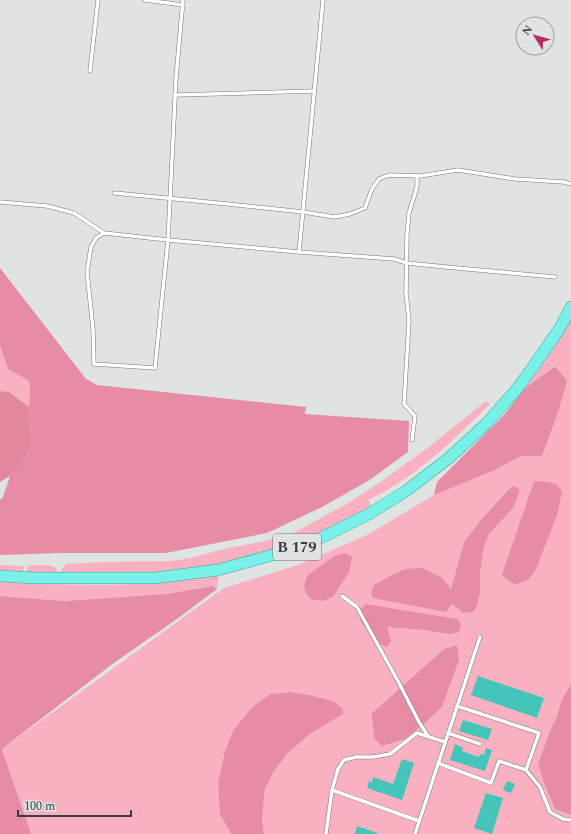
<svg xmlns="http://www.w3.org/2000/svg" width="571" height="834" viewBox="0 0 571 834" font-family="Spectral,serif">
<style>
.green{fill:#f9b1c2;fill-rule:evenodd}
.forest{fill:#e68ca4}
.water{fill:#e1889f}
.building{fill:#44c5b9}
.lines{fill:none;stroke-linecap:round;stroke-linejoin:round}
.lane-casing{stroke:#737776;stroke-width:4.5}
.primary-casing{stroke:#2baca2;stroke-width:12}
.lane{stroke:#fff;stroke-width:3.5}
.primary{stroke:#7af1e8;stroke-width:11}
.labels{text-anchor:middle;stroke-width:3;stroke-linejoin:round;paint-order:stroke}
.shield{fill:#dfe3e2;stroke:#6d6f6e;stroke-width:1}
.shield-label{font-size:15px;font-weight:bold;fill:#3c3d3d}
</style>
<rect width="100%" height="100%" fill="#dfe3e2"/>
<g class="green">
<path d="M571,318V684L562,699L556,719L551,728L538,764L555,809L571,815V834H264L262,819L265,789L274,771L288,753L310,734L343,714L333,701L309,695L291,692L270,694L251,708L233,732L225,751L218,783L220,814L231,834H31L2,749L224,588L298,565L369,534L434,495L442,480L469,481L493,471L521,456H542L558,369L555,365L524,390L553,349ZM509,489L513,508L489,533L484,546L480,574V593L477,606L463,613L452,604L374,585L405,569L451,589L464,542L480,521ZM365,605L457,619L461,624L450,634L423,630L387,627ZM457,645L442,707L425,723L405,739L374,738L373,726L371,714L444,649Z"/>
<path d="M0,346L8,369L29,381L30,390L29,407L9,392L0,391Z"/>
<path d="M486,401L490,404C454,440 415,478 368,500L372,508L351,519L297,543L221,564L147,574L0,573V565L23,566L24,572H26L28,566C34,565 55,563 57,570C58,571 57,572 57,573H60C61,569 64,568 66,564L105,562L171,561L190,558L224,549L265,541L290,535L348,503L382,481L426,449Z"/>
<path d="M219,574L217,589L213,586L166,594L63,601L0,596V582C44,584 88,586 131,584C161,582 190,578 219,574Z"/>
</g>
<g class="forest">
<path d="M0,268L86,379L97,385L306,407L305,414L409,421L408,452L368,481L322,507L267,533L166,553H61L0,555V500L3,497L10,476L18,468L32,446L29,407L30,390L29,381L8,369L0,346Z"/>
<path d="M555,366L567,381L558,412L542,456H521L493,471L434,495L437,482L504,415L524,389Z"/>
<path d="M534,481L549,482L557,485L562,492L557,515L536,569L529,579L515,585L502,575Z"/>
<path d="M515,486L520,490L513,508L489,534L484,546L480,574V593L477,606L473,612L463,613L452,604L446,612L373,598L371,593L374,585L392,575L405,569L422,568L441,577L451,589L464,542L480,521L509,489Z"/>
<path d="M345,553L352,557L349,572L333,597L323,601L311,599L306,593L304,586L307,576L334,556Z"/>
<path d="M213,586L217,589L181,616L111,665L2,749L31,834H0V596L64,601L166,594Z"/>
<path d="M365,604L458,619L461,624L459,632L450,634L423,630L387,627L391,641L387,647L380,644L361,622L359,612Z"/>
<path d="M457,645L459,660L442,707L425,723L405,739L382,746L374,738L373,726L371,714L444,649Z"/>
<path d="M571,684V815L555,809L544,783L538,764L551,728L556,719L562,699Z"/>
<path d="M291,692L309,695L333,701L343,709V714L310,734L288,753L274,771L265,789L262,819L264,834H231L220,814L218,783L225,751L233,731L251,708L270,694Z"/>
</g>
<path class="water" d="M0,391L9,392L29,407L32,446L18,468L10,476L0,482Z"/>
<g class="building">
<path d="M478,676L544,698L537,718L471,695Z"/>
<path d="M463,720L492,729L488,740L459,731Z"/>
<path d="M455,744L463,748L462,751L479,757L480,754L484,755L486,748L492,750L485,771L450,760Z"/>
<path d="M402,759L414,763L402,800L367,788L369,781L372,782L373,777L393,784Z"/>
<path d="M507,781L515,784L511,793L503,790Z"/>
<path d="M486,793L503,798L492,834L474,828Z"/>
<path d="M357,826L377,833V834H355Z"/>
</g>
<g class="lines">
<defs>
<g id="lane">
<path d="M145,0L183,5"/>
<path d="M90,71L98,0"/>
<path d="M175,95L314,91"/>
<path d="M114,193L218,203L303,212L335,217L350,214L365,208L372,189L379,179L389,175L420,176L458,170L515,179L564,182L571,184"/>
<path d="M0,202L47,206L74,213L104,233L168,240L299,252L394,259L407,263L446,267L555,277"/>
<path d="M104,233L96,238L91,247L87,272L93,329L94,364L155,368L168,240L176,78L183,0"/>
<path d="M299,252L323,0"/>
<path d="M412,440L415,416L404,404L409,320L406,293L407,234L409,213L417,187V176"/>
<path d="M342,596L357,607L399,683L419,722L428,736"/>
<path d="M457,706L539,733L526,770"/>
<path d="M448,733L480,744"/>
<path d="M438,763L491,783L499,761L526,770L540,787L550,812L563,819L571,820"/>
<path d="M332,790L419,821"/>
<path d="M326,834L332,790L338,769L344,760L356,757H373L390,754L417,733L445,742"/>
<path d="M415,834L480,637"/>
</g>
<path id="primary" d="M0,576L35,578H155L218,570L280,553L323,537L369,514L406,491L449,458L486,424L516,390L533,367L560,328L571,307"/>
</defs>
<use href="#lane" class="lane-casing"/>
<use href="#primary" class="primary-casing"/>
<use href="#lane" class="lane"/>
<use href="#primary" class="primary"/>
</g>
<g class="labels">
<rect class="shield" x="273" y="534" width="48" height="26" rx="3"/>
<g class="shield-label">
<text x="297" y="552">B 179</text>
</g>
</g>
<g transform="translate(535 36) rotate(307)"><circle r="19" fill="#dfe3e2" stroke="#9ea1a0"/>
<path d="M0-3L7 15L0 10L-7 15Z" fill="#b92c61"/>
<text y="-6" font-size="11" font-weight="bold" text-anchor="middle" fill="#3c3d3d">N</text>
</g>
<path d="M18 810v6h113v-6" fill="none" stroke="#3c3d3d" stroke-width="2"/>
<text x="24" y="810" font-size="12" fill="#3c3d3d" stroke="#dfe3e2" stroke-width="3" paint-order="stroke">100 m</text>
</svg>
